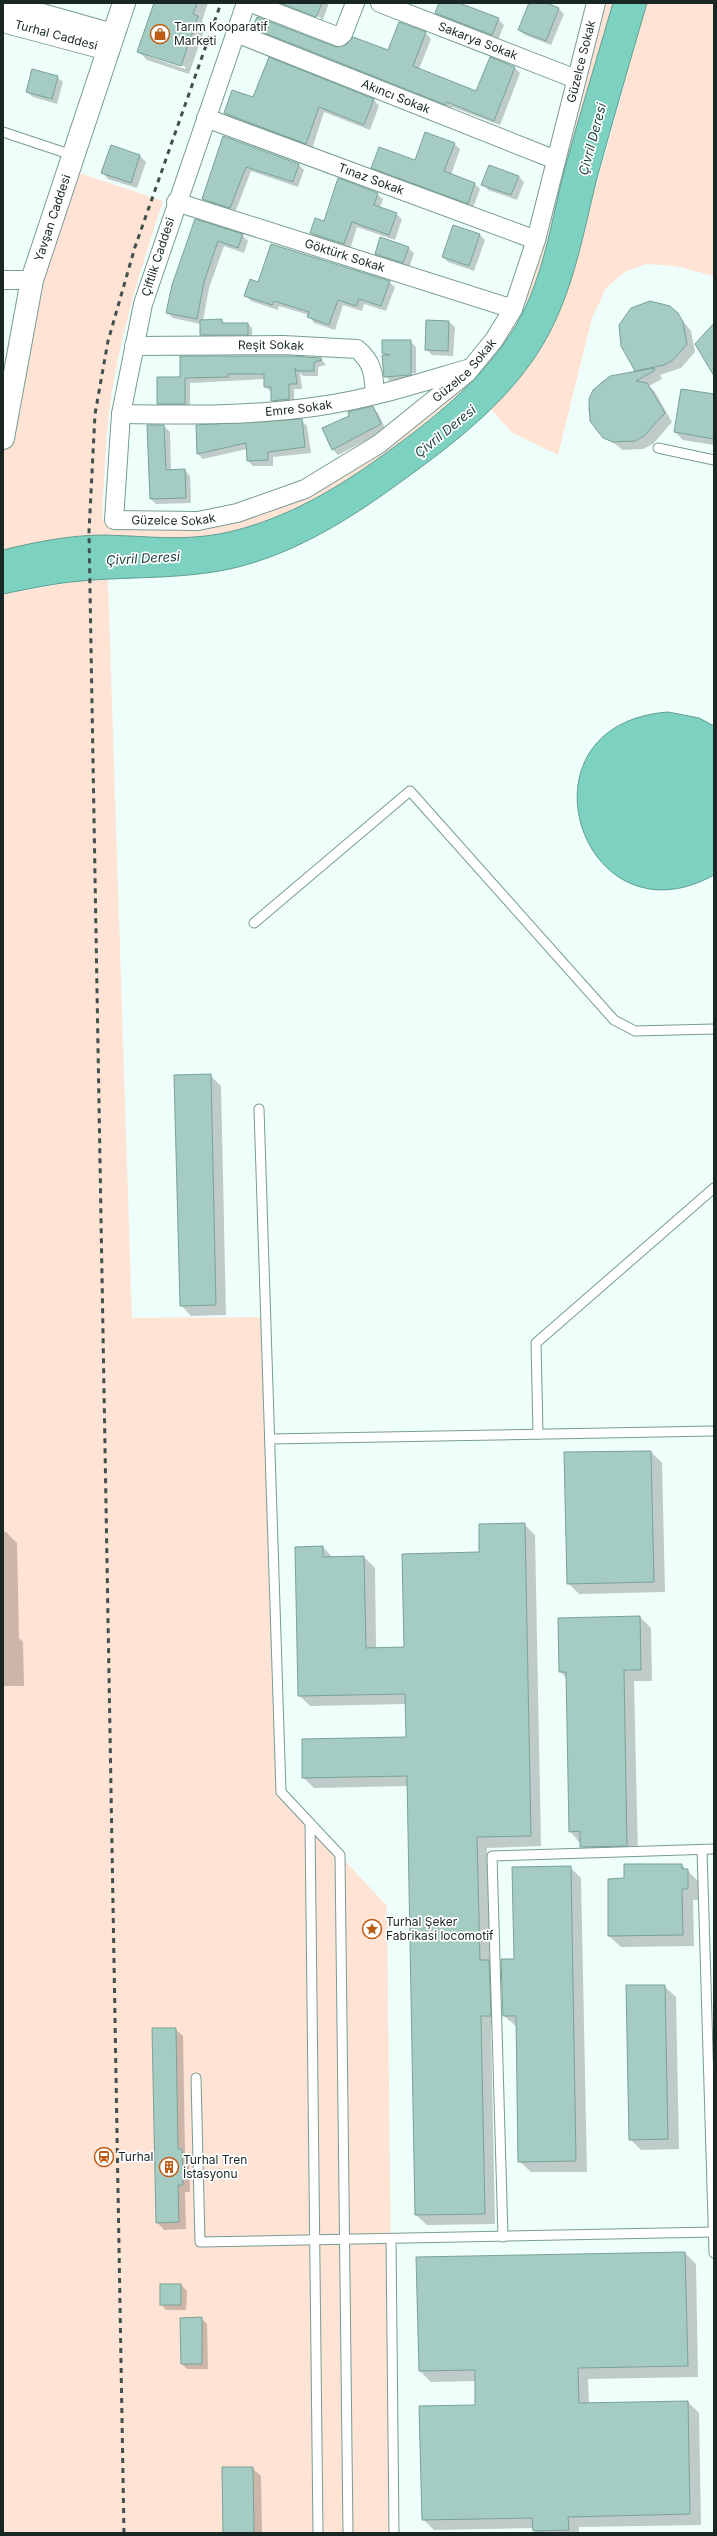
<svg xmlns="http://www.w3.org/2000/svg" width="717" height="2536" viewBox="0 0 717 2536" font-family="Inter,sans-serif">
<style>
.green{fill:#ffe3d4}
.water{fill:#7dd1c0;stroke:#5f9e91}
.shadow{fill:#0003;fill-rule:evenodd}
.building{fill:#a5ccc3;stroke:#7ba198}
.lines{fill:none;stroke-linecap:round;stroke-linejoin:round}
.service-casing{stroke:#779c94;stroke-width:11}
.minor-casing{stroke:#779c94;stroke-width:20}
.tertiary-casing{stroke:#779c94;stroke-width:24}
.service{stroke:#fff;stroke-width:9}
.minor{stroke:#fff;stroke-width:18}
.tertiary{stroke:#fff;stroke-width:22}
.rail{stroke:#40504c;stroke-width:3;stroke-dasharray:5 5;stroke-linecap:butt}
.labels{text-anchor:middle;stroke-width:3.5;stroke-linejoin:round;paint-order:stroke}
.poi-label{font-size:12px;fill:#182724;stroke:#fff;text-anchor:start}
.street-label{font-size:12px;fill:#182724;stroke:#fff}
.water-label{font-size:13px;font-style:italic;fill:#153d36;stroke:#fff}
</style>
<rect width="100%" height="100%" fill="#eefefa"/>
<g class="green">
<path d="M587,3H613L565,168L536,285L510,334L490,362L465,389L405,440L331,492L298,508L262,522L230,532L199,537L154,539L104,535L3,550V438L68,169L163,201C140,271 118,340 109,413C105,448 104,484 102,519L158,523L272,503L418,413L513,309Z"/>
<path d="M647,3H714V276L675,266L646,264L625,272L606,288L592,318L558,455L511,432L491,409L513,386L536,355L563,305Z"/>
<path d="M108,580L132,1318L266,1317L281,1792L387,1906L394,2533H3V594L79,581Z"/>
</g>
<g class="water">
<path d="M613,3H647C630,61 613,120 597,178C582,238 572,301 537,354C503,406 452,445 402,481C353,517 301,550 242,566C190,580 134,576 81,581C55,583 28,589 3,594V550C35,542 71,535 104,535C149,536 184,542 229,532C288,518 338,488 386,453C432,420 478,383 510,335C543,285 550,225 565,168C580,113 597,58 613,3Z"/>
<path d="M668,712L699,718L714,726V875C581,949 509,724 668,712Z"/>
</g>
<g class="shadow">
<path d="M155,3H208L202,21L206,25L189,74L147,60L138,51ZM147,54L186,67L185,69L147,56Z"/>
<path d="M273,3L320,20L321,18L283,3H329L322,22Z"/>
<path d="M440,3H456L498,19L504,25L498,40L442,18L436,13Z"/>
<path d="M530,3H544L558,8L564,14L551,45L525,35L519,30Z"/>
<path d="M254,28L335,48L388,51L426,33L431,39L419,69L477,92L490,58L515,68L520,73L500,125L452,107L451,110L259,34Z"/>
<path d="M269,59L374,100L379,106L370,130L324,112L312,149L231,119L225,113L253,98Z"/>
<path d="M57,77L63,82L57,104L33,97L27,92Z"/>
<path d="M224,137L298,164L304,170L298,187L251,171L235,213L209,204L203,199Z"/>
<path d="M454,144L460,149L451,175L475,184L480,189L473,208L378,173L372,168L415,161Z"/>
<path d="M111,147L140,156L146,162L137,188L108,179L103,173Z"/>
<path d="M518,176L524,182L517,200L488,190L483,184Z"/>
<path d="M377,194L383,199L380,208L396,214L402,219L395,240L357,227L350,249L316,239L311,233L324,222Z"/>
<path d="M196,220L242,235L248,241L244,253L224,246L209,288L203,321L221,320L225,324H248L252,328V339H205L201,335V324L173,318L167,312Z"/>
<path d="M479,234L485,240L474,271L448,262L443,257Z"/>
<path d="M408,248L414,253L409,268L381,259L376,254Z"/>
<path d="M389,282L395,287L386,311L364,304L362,311L343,305L335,330L314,323L309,315L279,306L278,310L251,301L245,295L259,283Z"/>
<path d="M677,314L691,331L695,352L681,368L660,375L662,379L649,386L655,392L672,422L653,444L643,449L623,450L596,430L588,410L590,400L601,382L610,377L638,372L636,370Z"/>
<path d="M427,321L449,322L455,327L453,356L432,355L426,349Z"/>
<path d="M410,341L416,347V380L391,382L385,376L387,356L383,353ZM416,373V375L389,377V375Z"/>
<path d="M321,359L326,365L318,367V376H303L300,372L302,389H294V404L277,406L272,401V392L265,387V379L190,383V409H163L158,404L181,378Z"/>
<path d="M714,396V445L683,440L675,432Z"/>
<path d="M372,408L378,413L386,430L338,455L332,449Z"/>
<path d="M301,420L307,426L311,453L273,457V466H253L248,461L247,449L203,459L198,454Z"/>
<path d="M164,426L170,432L171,471L185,470L190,476L191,503L156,504L151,499Z"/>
<path d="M210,1075L221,1086L226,1315L191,1316L181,1305Z"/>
<path d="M651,1452L662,1463L665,1592L579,1594L568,1583Z"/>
<path d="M524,1524L535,1535L541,1846L487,1848L490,1962L499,1971L501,2026H491L495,2224L427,2225L416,2215L408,1786L314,1788L303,1777L407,1738L406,1704L310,1706L299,1695L323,1547L333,1558L364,1557L375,1568L376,1649L405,1648L480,1553Z"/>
<path d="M3,1532H6L17,1543L19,1638L23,1642L24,1686H3Z"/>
<path d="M640,1617L651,1628L652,1681H634L638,1856L592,1858L570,1831L567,1679L560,1671L559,1619Z"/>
<path d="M682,1865L698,1881V1900H693L694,1946L621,1947L609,1936V1880L625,1879Z"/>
<path d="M570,1867L581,1878L587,2172H531L519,2161L517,2027L504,2016L515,1960Z"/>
<path d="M664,1986L676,1997L679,2149L641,2150L630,2139Z"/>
<path d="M175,2029L183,2036L185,2153L189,2158L190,2192H185L186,2229L164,2230L157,2222Z"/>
<path d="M685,2253L696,2264L698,2377L588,2379L589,2403L688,2402L699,2413L701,2525L579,2527V2533H536L534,2528L434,2530L423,2519L476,2406V2381L431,2382L420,2371Z"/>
<path d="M181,2285L187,2291L186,2310H166L161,2304Z"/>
<path d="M201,2318L207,2324L208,2369H187L182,2364Z"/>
<path d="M252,2468L261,2476L262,2533H224Z"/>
</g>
<g class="building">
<path d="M154,3H197L193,14L198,16L181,66L137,52Z"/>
<path d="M280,3H322L316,17Z"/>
<path d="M439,3H459L499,18L492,35L435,13Z"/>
<path d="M529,3H547L559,8L546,41L518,30Z"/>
<path d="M257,17L336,47L346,45L353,37L388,50L399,22L426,32L413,66L476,91L490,57L515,67L494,121L447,102L446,105L252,28Z"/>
<path d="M269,57L374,99L364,125L319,107L306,144L224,113L232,90L253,97Z"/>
<path d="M32,69L58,76L52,99L26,92Z"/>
<path d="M425,132L455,143L444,171L475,183L468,204L371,168L379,147L415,160Z"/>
<path d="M223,136L299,164L293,182L246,167L230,208L202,199Z"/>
<path d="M111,145L140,155L131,183L101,173Z"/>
<path d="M489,165L519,176L511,195L481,185Z"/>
<path d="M338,178L378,193L374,205L397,213L389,235L352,222L344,244L310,233L315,218L324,221Z"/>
<path d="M195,219L243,234L238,248L218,241L204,282L197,319L166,313L172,285Z"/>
<path d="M453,225L480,234L469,266L442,257Z"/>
<path d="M380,237L409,247L403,263L375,254Z"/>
<path d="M271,244L390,281L381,306L359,299L356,306L338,300L329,325L307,317L309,312L274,301L272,305L244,296L250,279L258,282Z"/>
<path d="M650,301L670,306L678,313L683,322L687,344L673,360L664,365L635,371L621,346L619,325L631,308Z"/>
<path d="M222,319V323H248V335H200V320Z"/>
<path d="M426,320L449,321L448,351L425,350Z"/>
<path d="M714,323V376L695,344Z"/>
<path d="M382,340H411V375L384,377L382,355H390L382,353Z"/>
<path d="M180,356H291L321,358L322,360L314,362V371H297L295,368L297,384H289V399L271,401V387H264V374H228V377L185,378V404H157V377H180Z"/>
<path d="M654,368L655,370L636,381L647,383L665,413L644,436L635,441L613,442L603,438L590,421L589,399L593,390L610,376Z"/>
<path d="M681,389L714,394V439L674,432Z"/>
<path d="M373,406L381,424L332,450L322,428L349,416L348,412Z"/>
<path d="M302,419L305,447L268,452V460L247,461L246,443L197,454L196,425Z"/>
<path d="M147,425H164L166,470L185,469L186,498L150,499Z"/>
<path d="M211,1074L216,1305L180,1306L174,1075Z"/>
<path d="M651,1451L654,1582L567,1584L564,1452Z"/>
<path d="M525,1523L531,1836L477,1837L480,1960H489L491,2016H481L485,2214L415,2215L407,1776L302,1778V1739L406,1737L405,1694L298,1696L295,1547L323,1546V1557L364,1556L366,1648L404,1647L402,1554L479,1552V1524Z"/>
<path d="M640,1616L641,1670H624L627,1846L580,1847V1831L569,1832L566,1672H559L558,1618Z"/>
<path d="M624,1864H682V1869H688V1889H682L683,1935L608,1936V1879L624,1878Z"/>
<path d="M571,1866L576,2161L518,2162L516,2016H503L501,1959H514L512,1867Z"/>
<path d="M626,1985H665L668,2139L629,2140Z"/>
<path d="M152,2028H176L178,2149H182L183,2185H178L179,2222L156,2223Z"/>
<path d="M685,2252L688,2366L578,2368L579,2403L688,2401L690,2514L568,2517L569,2530L533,2531L532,2518L422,2520L419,2406L475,2405V2370L419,2371L416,2257Z"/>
<rect x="160" y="2284" width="21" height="21"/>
<path d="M202,2317V2364H181L180,2318Z"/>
<path d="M222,2467H253L254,2533H223Z"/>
</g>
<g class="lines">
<defs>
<g id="service">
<path d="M3,132L72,155"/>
<path d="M658,448L714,460"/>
<path d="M254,923L410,791L614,1020L635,1031L714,1029"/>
<path d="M259,1109L281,1792L340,1855L348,2533"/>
<path d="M538,1434L536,1343L714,1188"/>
<path d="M270,1439L714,1431"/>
<path d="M310,1823L318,2533"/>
<path d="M702,1850L714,2253"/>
<path d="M196,2078L200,2242L714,2232"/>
<path d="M503,2237L492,1856L714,1849"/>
<path d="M391,2239L394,2533"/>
</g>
<g id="minor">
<path id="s1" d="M246,3L143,304L121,414L114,520L198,521L237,513L305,489L379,444L467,373L494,340L513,309L536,240L596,3"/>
<path d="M251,3L339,37L343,34L355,3"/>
<path id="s2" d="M380,3L576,79"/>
<path id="s3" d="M236,33L556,160"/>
<path id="s4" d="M206,118L536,240"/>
<path id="s5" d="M176,202L513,309"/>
<path d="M3,280H32"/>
<path id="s6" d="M134,346L283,345L357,349C373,362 374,375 375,395"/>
<path id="s7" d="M121,414C187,415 255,416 320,406C370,399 419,383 467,369"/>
</g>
<g id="tertiary">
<path d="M3,4L113,35"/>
<path id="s8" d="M3,21L108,49"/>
<path id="s9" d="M3,438L32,280L124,3"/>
</g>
</defs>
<use href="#service" class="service-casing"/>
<use href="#minor" class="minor-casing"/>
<use href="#tertiary" class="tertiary-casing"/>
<use href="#service" class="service"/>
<use href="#minor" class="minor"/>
<use href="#tertiary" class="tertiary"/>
<path class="rail" d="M124,2533L89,532L95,414L108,341L135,247L221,3"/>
</g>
<defs>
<symbol id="shop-ring" viewBox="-11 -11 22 22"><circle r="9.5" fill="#fff" stroke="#bc5c16" stroke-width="1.5"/><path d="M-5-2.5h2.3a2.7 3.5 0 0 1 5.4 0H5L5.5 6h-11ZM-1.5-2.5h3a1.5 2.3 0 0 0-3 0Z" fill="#bc5c16"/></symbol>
<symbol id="sight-ring" viewBox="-11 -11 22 22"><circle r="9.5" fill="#fff" stroke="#bc5c16" stroke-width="1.5"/><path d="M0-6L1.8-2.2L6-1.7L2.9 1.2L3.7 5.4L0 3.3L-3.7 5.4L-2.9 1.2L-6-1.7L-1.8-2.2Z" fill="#bc5c16"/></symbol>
<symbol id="station-ring" viewBox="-11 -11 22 22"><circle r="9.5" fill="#fff" stroke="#bc5c16" stroke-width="1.5"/><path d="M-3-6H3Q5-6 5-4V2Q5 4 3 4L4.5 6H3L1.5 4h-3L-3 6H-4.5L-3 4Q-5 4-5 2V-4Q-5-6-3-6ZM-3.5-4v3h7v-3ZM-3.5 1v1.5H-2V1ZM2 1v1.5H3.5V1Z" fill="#bc5c16"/></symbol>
<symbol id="building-ring" viewBox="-11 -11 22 22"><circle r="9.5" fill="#fff" stroke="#bc5c16" stroke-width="1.5"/><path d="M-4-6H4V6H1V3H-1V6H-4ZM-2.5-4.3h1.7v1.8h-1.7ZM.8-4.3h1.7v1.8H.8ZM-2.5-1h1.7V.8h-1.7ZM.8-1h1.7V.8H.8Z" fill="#bc5c16"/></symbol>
</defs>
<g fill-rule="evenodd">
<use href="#shop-ring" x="149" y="23" width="22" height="22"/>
<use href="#sight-ring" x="361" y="1918" width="22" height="22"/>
<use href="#station-ring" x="93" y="2146" width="22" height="22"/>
<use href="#building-ring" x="158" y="2156" width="22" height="22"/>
</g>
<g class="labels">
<g class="poi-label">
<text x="174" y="31">Tarım Kooparatif<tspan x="174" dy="14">Marketi</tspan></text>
<text x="386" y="1926">Turhal Şeker<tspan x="386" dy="14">Fabrikasi locomotif</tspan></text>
<text x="118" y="2161">Turhal</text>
<text x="183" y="2164">Turhal Tren<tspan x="183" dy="14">İstasyonu</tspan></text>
</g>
<g class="street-label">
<text dy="4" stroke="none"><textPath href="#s8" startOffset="55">Turhal Caddesi</textPath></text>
<text dy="4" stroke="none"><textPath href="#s2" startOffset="105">Sakarya Sokak</textPath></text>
<text dy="4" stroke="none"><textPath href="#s1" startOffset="1268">Güzelce Sokak</textPath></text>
<text dy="4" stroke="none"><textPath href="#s3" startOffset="172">Akıncı Sokak</textPath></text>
<text dy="4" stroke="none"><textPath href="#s4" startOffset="176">Tınaz Sokak</textPath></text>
<text dy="4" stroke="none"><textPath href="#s9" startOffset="226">Yavşan Caddesi</textPath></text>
<text dy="4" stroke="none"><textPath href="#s5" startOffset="177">Göktürk Sokak</textPath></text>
<text transform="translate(158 257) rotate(-72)" y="4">Çiftlik Caddesi</text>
<text dy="4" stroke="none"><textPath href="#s6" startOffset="137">Reşit Sokak</textPath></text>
<text dy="4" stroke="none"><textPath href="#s1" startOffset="932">Güzelce Sokak</textPath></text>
<text dy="4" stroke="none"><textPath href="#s7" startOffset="178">Emre Sokak</textPath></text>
<text dy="4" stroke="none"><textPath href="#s1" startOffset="596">Güzelce Sokak</textPath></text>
</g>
<g class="water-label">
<text transform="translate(592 139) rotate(-75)" y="5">Çivril Deresi</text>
<text transform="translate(445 431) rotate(-39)" y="5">Çivril Deresi</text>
<text transform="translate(143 558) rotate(-3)" y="5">Çivril Deresi</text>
</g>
</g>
<rect width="717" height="2536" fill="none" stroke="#182724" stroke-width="8"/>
</svg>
